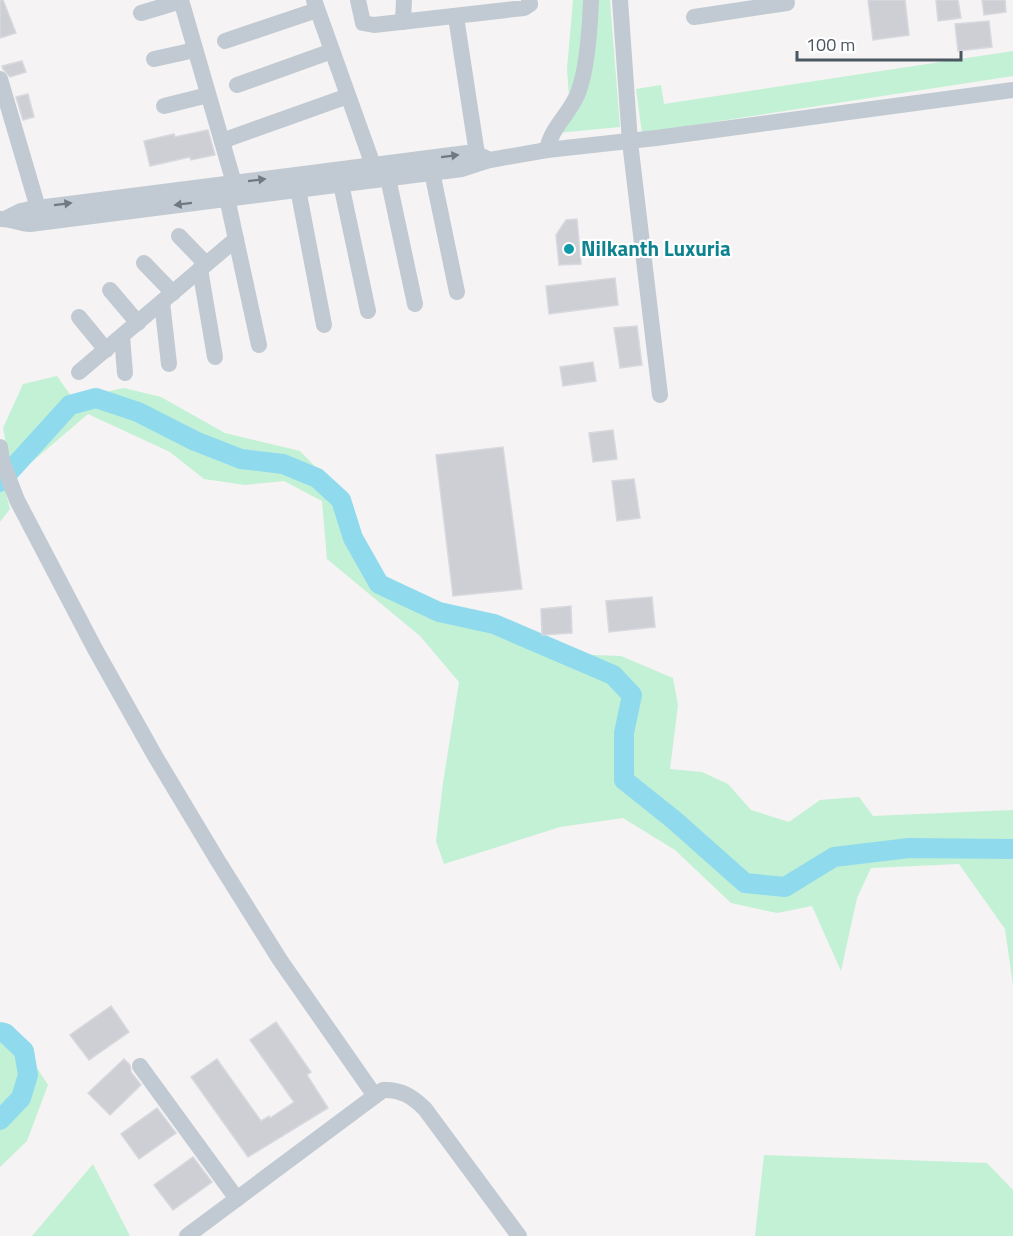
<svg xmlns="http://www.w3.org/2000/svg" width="1013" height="1236" viewBox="0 0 1013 1236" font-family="'Titillium Web',sans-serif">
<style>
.green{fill:#c3f1d5}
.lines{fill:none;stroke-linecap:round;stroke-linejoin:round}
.river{stroke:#90daee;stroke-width:20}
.building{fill:#cdcfd5;stroke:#d7d9de;stroke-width:1.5}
.minor{stroke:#c1cad2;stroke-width:16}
.oneway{fill:#6e7983}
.culture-dot{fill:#0f9aa8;stroke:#fff;stroke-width:2}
.labels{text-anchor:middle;stroke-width:4.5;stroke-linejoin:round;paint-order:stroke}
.culture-label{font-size:21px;font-weight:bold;fill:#0d838f;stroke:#fff;text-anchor:start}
</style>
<rect width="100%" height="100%" fill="#f5f3f3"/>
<g class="green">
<path d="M573,0H610L620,127L547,134L569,96L567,69Z"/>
<path d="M1013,51V76L642,133L636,89L661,85L664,104Z"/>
<path d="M57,376L71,396L81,397L124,388L161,397L225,433L300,451L340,492L345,542L375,586L410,604L543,653L621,656L673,678L678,705L670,769L702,772L728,784L751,810L789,822L820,800L859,797L873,816L1013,810V985L1005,929L959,864L871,868L857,898L841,971L812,906L777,913L731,903L675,850L623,818L560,827L444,864L436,841L443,783L459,682L420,636L327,559L322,501L284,481L245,485L204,479L170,452L88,414L27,466L9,459L3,428L23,384Z"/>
<path d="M0,468L10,509L0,522Z"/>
<path d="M0,1024L13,1031L48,1085L27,1141L0,1167Z"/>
<path d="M764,1155L987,1163L1013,1190V1236H755Z"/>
<path d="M93,1164L130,1236H32Z"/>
</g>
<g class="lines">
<g class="river">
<path d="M0,482L70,405L96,398L138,412L195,441L241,459L283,464L317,478L341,500L353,538L379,584L439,612L494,624L613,675L632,695L624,733V780L674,820L745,883L785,887L834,857L909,848L1013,849"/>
<path d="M0,1032L5,1033L24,1051L28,1075L21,1098L0,1120"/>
</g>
</g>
<g class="building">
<path d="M0,0H3L16,33L0,38Z"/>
<path d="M868,0H905L909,35L873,40Z"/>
<path d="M936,0H958L961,18L938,21Z"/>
<path d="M982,0H1005L1006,12L984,15Z"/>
<path d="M989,21L992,47L958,51L955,24Z"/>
<path d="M22,61L26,72L10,77L3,69L2,66Z"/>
<path d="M28,94L34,117L23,120L16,97Z"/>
<path d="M208,130L215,155L191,160L190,157L150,166L144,141L174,134L175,137Z"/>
<path d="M577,219L581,264L559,265L556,235L566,220Z"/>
<path d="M615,278L618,305L549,314L546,286Z"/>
<path d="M637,326L642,365L620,368L614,328Z"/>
<path d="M593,362L596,381L563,386L560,367Z"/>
<path d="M613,430L617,459L593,462L589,433Z"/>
<path d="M503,447L522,589L453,596L436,455Z"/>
<path d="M634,479L640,518L617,521L612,481Z"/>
<path d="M652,597L655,627L609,632L606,601Z"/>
<path d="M571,606L572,633L542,635L541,609Z"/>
<path d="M111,1006L129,1032L89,1060L70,1035Z"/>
<path d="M276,1022L311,1072L307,1075L328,1108L248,1157L191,1077L217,1059L261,1121L269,1116L270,1118L294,1102L250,1040Z"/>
<path d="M124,1059L130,1065L131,1072L141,1085L110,1115L88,1093Z"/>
<path d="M157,1108L176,1133L139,1159L121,1134Z"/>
<path d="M193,1157L212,1182L173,1210L154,1185Z"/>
</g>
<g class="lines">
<g class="minor">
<path d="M181,0L234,183"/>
<path d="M314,0L373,165"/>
<path d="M358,0L363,23L374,25L524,8L530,4L529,0"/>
<path d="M620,0L630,142L660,395"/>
<path d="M141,13L181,1"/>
<path d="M456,17L477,154"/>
<path d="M694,17L787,3"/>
<path d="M403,22L404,0"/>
<path d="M225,41L317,10"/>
<path d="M154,59L195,50"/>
<path d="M0,79L38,208"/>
<path d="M237,85L332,51"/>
<path d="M164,106L208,95"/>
<path d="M222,141L348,96"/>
<path d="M547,150C551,127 570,114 578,93C587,70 590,26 591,0"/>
<path d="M432,172L457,292"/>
<path d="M388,178L415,304"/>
<path d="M341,184L368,311"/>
<path d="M298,189L324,325"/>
<path d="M227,198L259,345"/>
<path d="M7,218L21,211L30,209L467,153L477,154L490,160"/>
<path d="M0,219C11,218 19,224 30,224L462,169L490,160L547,150L656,138L1013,90"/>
<path d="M179,236L206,264"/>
<path d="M144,263L173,293"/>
<path d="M200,269L215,357"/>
<path d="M110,290L138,323"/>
<path d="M162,302L169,364"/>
<path d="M79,317L106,350"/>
<path d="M122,336L125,373"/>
<path d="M79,372L236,239"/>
<path d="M0,447L2,461L17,500L95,649L155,756L218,861L280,960L375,1096"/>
<path d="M140,1066L237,1199"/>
<path d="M187,1236L383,1090C401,1089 413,1097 425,1109L519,1236"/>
</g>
</g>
<defs><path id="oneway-solid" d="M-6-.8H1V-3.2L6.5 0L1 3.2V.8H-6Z" transform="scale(1.5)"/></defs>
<g class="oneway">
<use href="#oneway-solid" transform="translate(450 156) rotate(-7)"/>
<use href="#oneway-solid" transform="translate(257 180) rotate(-7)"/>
<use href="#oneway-solid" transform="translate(63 204) rotate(-7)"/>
<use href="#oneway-solid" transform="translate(183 204) rotate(173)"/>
</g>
<circle class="culture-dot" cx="569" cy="249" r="6"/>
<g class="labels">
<g class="culture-label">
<text x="581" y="256">Nilkanth Luxuria</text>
</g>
</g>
<path d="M797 51v9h164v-9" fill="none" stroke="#4a5661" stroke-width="3"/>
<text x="806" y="51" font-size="18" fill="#4a5661" stroke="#ffffff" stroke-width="4.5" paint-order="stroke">100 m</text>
</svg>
